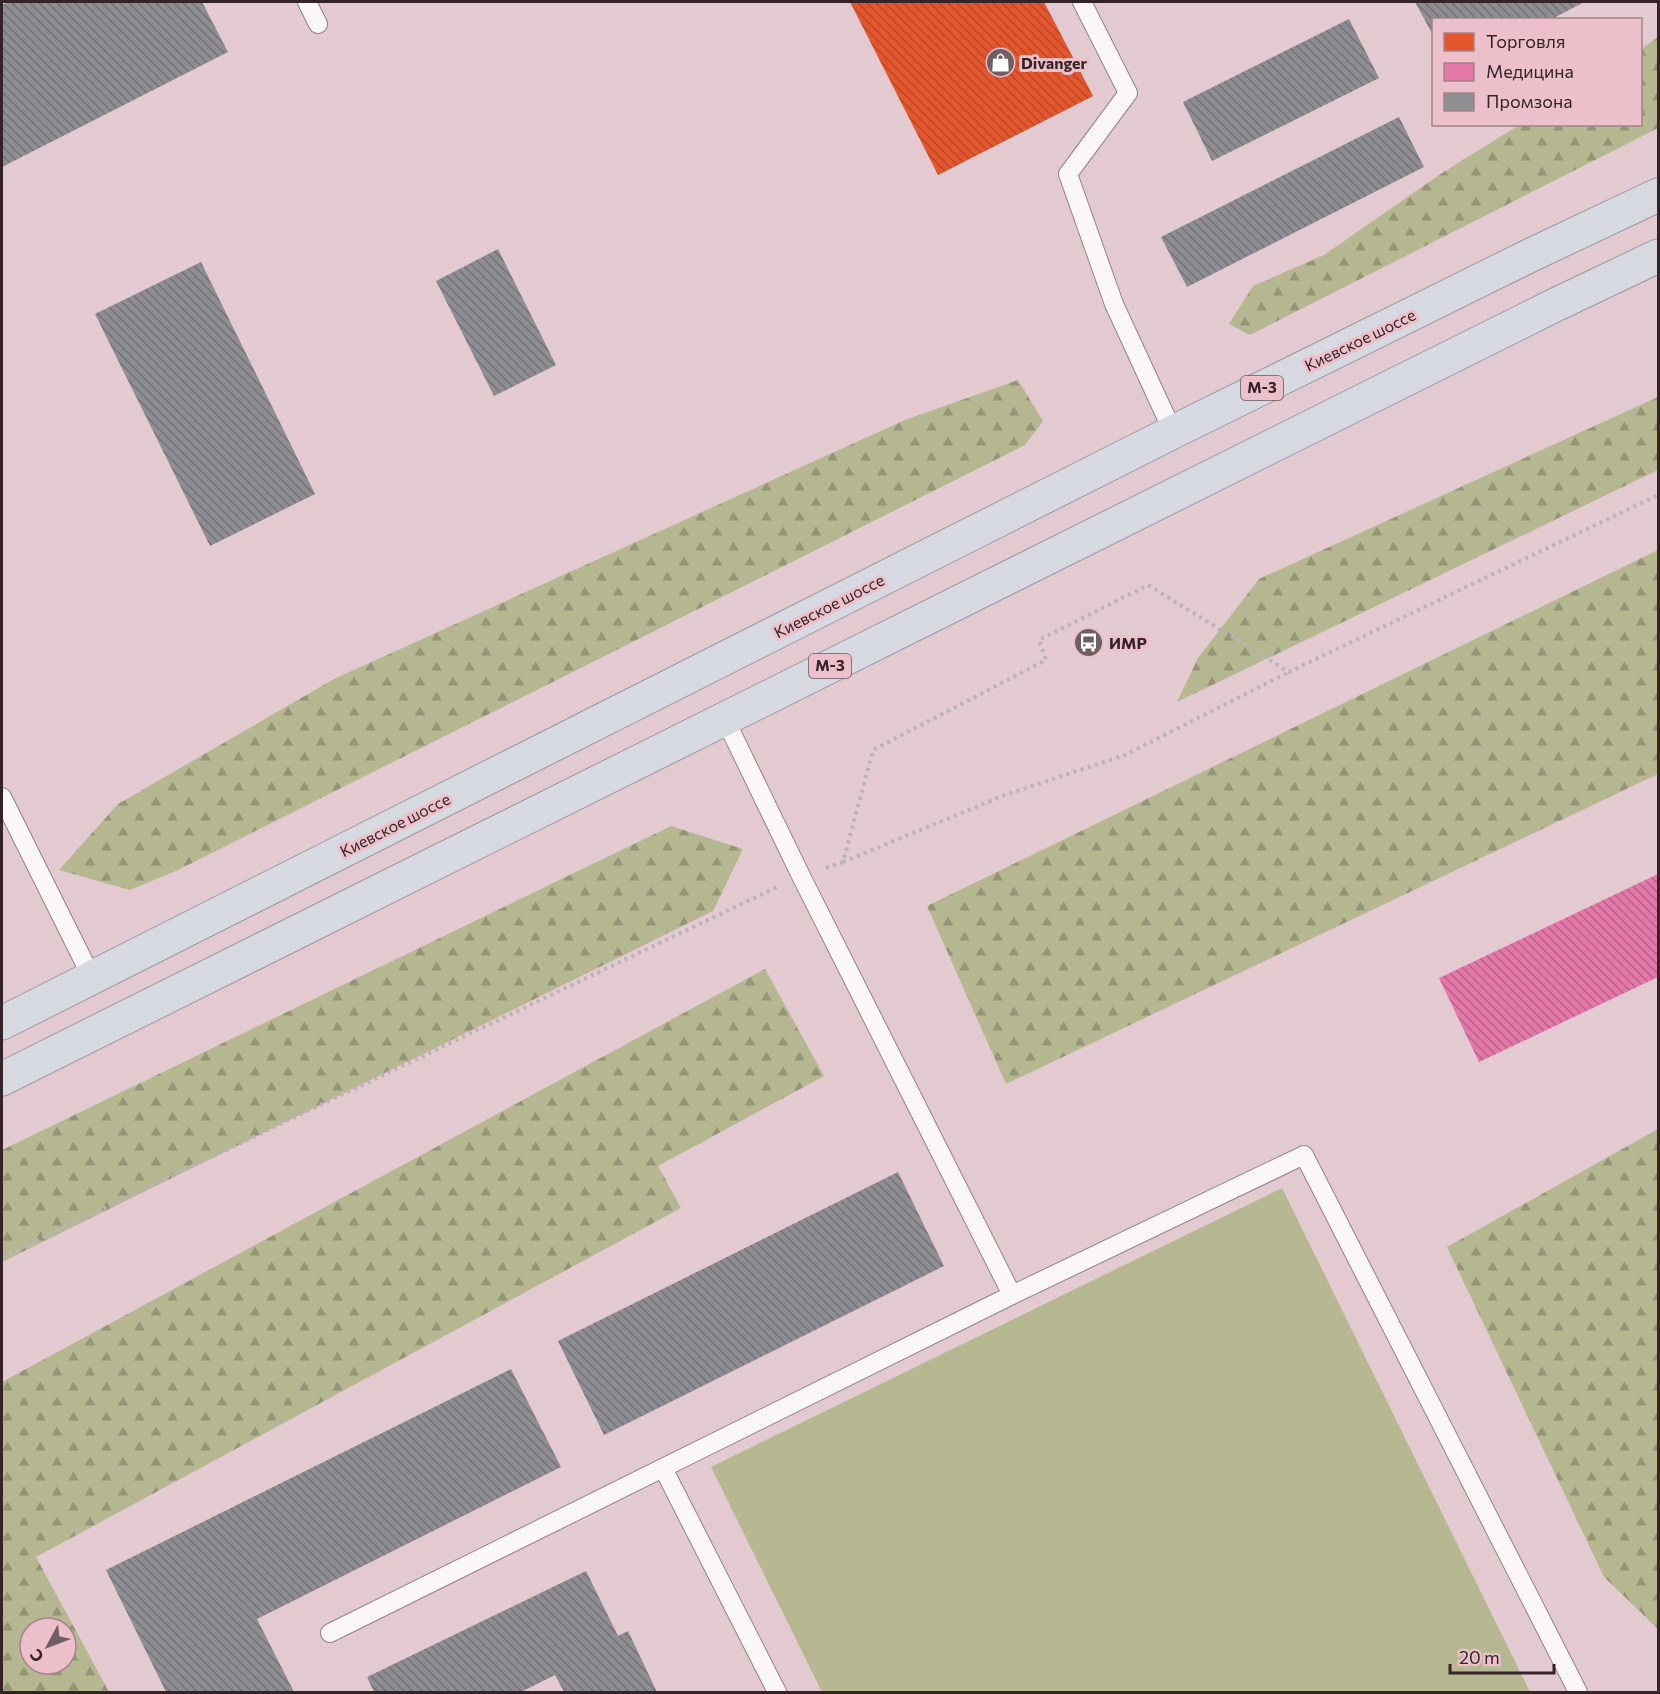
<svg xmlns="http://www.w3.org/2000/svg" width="1660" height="1694" viewBox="0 0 1660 1694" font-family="Commissioner,sans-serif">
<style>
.forest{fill:url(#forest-firs);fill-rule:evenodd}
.green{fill:#b5b791}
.shops{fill:url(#shops-back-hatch)}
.health{fill:url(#health-back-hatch)}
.industry{fill:url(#industry-back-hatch)}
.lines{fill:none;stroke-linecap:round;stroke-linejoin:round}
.service-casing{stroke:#948287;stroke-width:20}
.trunk-casing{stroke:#9b97a1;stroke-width:35}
.path{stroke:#bbb2b5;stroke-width:4;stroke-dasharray:3 4.5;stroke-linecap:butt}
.service{stroke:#fbf7f8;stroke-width:18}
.trunk{stroke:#d6dae0;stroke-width:33}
.labels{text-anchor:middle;stroke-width:6;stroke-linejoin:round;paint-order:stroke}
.shield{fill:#ecc0ca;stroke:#6b5359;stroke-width:1.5}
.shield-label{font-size:15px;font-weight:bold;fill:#342428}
.poi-label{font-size:16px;font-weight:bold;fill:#342428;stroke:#ecc0ca;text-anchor:start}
.street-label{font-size:16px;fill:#342428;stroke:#ecc0ca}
</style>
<defs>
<pattern id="forest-firs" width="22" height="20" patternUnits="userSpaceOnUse" patternTransform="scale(1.5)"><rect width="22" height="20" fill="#b5b791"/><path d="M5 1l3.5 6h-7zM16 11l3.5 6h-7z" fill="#949576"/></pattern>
<pattern id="shops-back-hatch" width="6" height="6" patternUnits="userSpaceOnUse" patternTransform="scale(1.5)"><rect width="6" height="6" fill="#e4572e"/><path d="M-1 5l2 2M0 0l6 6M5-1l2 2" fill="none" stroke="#ba4827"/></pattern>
<pattern id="health-back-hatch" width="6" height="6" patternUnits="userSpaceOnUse" patternTransform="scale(1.5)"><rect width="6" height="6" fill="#e377a8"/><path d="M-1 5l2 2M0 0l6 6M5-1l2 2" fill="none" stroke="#b96189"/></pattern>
<pattern id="industry-back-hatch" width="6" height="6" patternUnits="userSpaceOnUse" patternTransform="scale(1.5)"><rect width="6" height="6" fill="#8d8d92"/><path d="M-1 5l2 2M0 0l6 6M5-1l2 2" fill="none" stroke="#747377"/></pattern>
</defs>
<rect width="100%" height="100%" fill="#e2cad0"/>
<g class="forest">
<path d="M1658,37V128L1250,335L1229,324L1253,286L1324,255L1442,173L1519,125L1640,124L1641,49Z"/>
<path d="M1018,380L1043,421L1025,445L178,870L130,890L59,870L118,804L334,679L905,420Z"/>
<path d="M1658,397V470L1177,702L1198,658L1259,579Z"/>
<path d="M1658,550V774L1006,1084L927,906Z"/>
<path d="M671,826L743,849L713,911L2,1262V1150Z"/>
<path d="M765,969L824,1076L658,1166L681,1208L36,1557L109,1692H2V1382ZM30,1628H66V1664H30Z"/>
<path d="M1658,1129V1629L1604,1577L1447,1247Z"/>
</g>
<path class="green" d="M1282,1188L1530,1692H822L711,1467Z"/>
<path class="shops" d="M850,2H1044L1093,96L938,175Z"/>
<path class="health" d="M1658,874V977L1479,1062L1439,978Z"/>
<g class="industry">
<path d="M9,2H202L228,52L2,167V5Z"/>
<path d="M1415,2H1584L1550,20H1434V37Z"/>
<path d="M1349,19L1379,78L1212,161L1183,102Z"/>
<path d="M1399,117L1424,167L1187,287L1161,237Z"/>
<path d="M498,249L556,365L494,396L436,281Z"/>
<path d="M201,262L315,494L210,546L95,314Z"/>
<path d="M898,1172L944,1266L604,1435L558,1341Z"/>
<path d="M511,1369L561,1467L257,1619L294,1692H166L106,1570Z"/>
<path d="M586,1571L618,1636L628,1631L657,1692H564L555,1675L521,1692H374L367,1677Z"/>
</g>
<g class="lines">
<defs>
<g id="service">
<path d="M307,2L318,24"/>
<path d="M1082,2L1128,93L1068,174L1114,304L1173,432"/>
<path d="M725,719L801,876L1012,1295L1304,1155L1578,1692"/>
<path d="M2,797L92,978"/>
<path d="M663,1468L777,1692"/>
<path d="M330,1633L1012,1295"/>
</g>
<g id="trunk">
<path d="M2,1023L1173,432L1533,254L1658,195"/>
<path d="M2,1079L1555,305L1658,256"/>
</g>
</defs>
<use href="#service" class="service-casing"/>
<use href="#trunk" class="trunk-casing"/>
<g class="path">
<path d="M843,862L1005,795L1125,755L1289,672"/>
<path d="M826,868L843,862L873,750L1046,660L1039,640L1148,585L1289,672L1658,495"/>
<path d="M2,1257L777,887"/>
</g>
<use href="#service" class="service"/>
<use href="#trunk" class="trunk"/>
</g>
<defs>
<symbol id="shop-disc" viewBox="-11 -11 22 22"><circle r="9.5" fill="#715e63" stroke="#ecc0ca"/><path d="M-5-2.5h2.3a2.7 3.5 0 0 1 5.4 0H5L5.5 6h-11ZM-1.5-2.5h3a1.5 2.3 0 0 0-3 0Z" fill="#fff"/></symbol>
<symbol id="bus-disc" viewBox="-11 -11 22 22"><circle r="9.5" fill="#715e63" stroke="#ecc0ca"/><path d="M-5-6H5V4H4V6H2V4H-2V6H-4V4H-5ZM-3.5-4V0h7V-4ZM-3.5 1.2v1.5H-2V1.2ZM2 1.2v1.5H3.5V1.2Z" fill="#fff"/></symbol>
</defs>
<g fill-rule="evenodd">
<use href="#shop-disc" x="984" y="46" width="33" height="33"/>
<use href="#bus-disc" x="1072" y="626" width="33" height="33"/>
</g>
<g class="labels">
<g class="shield">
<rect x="1241" y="376" width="42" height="24" rx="4.5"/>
<rect x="809" y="654" width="42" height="24" rx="4.5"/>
</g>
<g class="shield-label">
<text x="1262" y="393">М-3</text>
<text x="830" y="671">М-3</text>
</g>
<g class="poi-label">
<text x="1021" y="69">Divanger</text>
<text x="1109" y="649">ИМР</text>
</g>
<g class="street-label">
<text transform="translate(1360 340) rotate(-26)" y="6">Киевское шоссе</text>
<text transform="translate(829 606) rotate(-27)" y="6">Киевское шоссе</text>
<text transform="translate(395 825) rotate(-27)" y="6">Киевское шоссе</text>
</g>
</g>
<rect width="1660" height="1694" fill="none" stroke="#342428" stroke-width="6"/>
<rect x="1432" y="18" width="210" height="108" fill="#ecc0ca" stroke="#a28289" stroke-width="1.5"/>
<rect x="1444" y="33" width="30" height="18" fill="#e4572e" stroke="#a28289" stroke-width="1.5"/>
<text x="1486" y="48" font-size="18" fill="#342428">Торговля</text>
<rect x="1444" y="63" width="30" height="18" fill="#e377a8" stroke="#a28289" stroke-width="1.5"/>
<text x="1486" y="78" font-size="18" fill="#342428">Медицина</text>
<rect x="1444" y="93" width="30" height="18" fill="#8d8d92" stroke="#a28289" stroke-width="1.5"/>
<text x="1486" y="108" font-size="18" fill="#342428">Промзона</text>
<g transform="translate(48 1646) rotate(229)"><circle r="28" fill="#ecc0ca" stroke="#a28289" stroke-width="1.5"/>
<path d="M0-4.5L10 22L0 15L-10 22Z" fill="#715e63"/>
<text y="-9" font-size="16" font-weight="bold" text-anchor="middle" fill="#342428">С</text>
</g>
<path d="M1450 1664v9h104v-9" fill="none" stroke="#342428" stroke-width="3"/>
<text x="1459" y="1664" font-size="18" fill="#342428" stroke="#ecc0ca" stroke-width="4.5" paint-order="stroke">20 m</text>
</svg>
